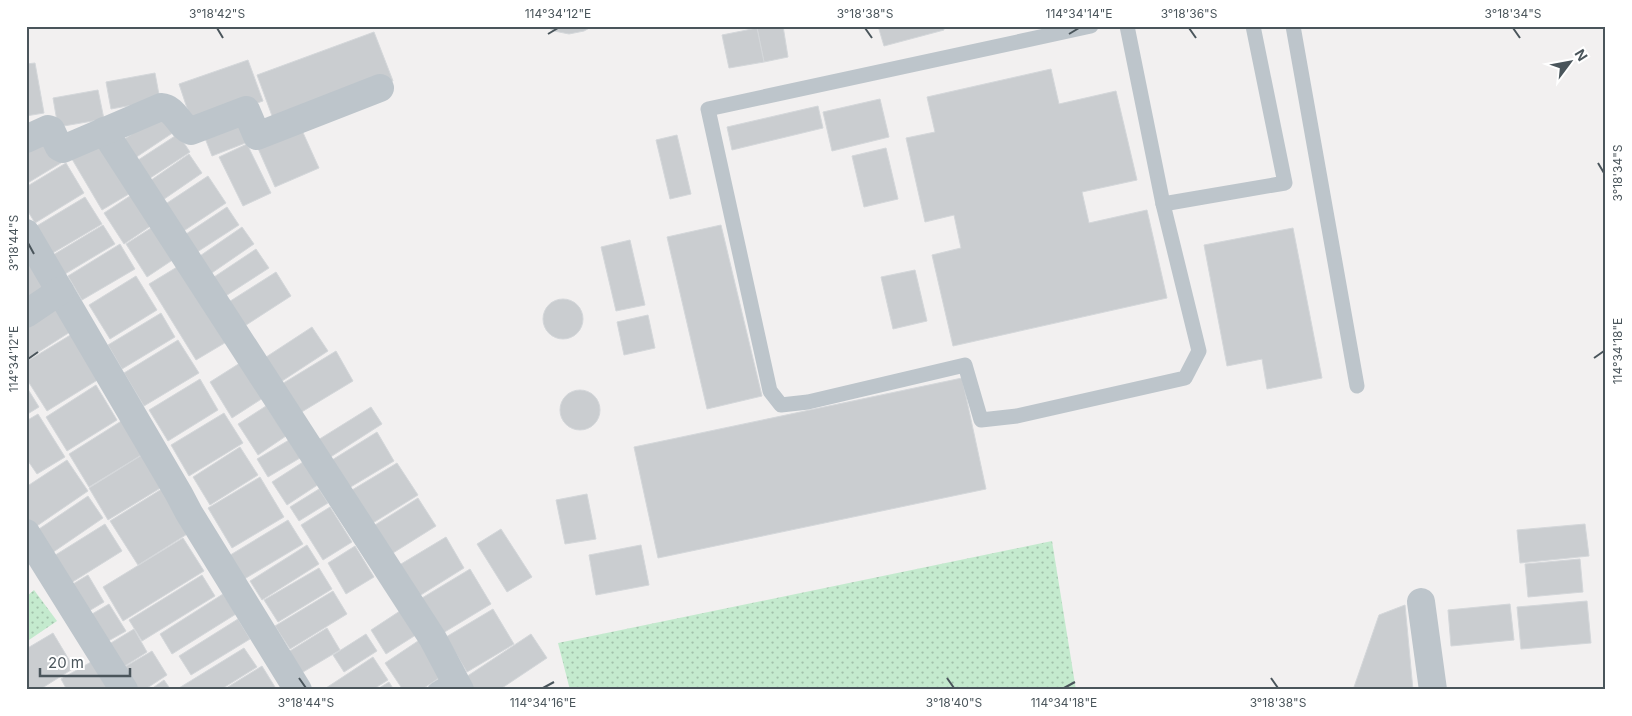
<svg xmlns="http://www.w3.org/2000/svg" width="1632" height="716" viewBox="0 0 1632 716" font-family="Inter,sans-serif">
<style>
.grass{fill:url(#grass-dots)}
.building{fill:#cacdd0;stroke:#d4d7da}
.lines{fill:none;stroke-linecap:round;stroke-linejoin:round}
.lane{stroke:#bdc5cb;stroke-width:15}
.street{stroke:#bdc5cb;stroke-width:28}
.ticks{fill:none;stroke:#4a555b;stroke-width:2}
.neatline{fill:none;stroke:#4a555b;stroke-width:2}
.ticks-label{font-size:12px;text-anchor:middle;fill:#4a555b}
</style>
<defs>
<pattern id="grass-dots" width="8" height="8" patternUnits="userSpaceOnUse" patternTransform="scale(1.25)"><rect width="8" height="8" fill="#c4eace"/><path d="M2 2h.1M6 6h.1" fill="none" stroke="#a1c0aa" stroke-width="1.8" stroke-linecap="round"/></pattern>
</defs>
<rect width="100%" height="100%" fill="#f2f0f0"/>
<g class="grass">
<path d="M1052,541L1076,690H570L558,643Z"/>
<path d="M34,590L57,621L26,642V597Z"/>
</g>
<g class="building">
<path d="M545,26H593L584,31L569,34L554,31Z"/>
<path d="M770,26H783L788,57L764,62L757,28Z"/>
<path d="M878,26H943L944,30L884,46Z"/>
<path d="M757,28L764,62L729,68L722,35Z"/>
<path d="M374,32L393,81L275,124L257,75Z"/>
<path d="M248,60L263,101L193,126L179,84Z"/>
<path d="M35,63L44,113L26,116V64Z"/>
<path d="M1051,69L1059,104L1116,91L1137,180L1082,192L1089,223L1147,210L1167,298L953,346L932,255L961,248L954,215L925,222L906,138L935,132L927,97Z"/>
<path d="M155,73L160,100L111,109L106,82Z"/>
<path d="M98,90L104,119L58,127L53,98Z"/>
<path d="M880,99L889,137L832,151L823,112Z"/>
<path d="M818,106L823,128L732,150L727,127Z"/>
<path d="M165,112L177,130L129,162L117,144Z"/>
<path d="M242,112L253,140L212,156L201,128Z"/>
<path d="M300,126L319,168L275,187L257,146Z"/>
<path d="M46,131L64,161L26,184V143Z"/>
<path d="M178,134L190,152L141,184L129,166Z"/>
<path d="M677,135L691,194L670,199L656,140Z"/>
<path d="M100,136L134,191L102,210L69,154Z"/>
<path d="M247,144L271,193L243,206L219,157Z"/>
<path d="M886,148L898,199L864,207L852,156Z"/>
<path d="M189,154L202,173L157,204L144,185Z"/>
<path d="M66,163L84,193L35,223L26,208V187Z"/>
<path d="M208,176L226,203L179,234L161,207Z"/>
<path d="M136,192L155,223L124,244L104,213Z"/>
<path d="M85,197L102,224L51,254L35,227Z"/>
<path d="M227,207L239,225L191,256L180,238Z"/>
<path d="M159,223L180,255L147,277L126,244Z"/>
<path d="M103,225L115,244L65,274L53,255Z"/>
<path d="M721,225L762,396L707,409L667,237Z"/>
<path d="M242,227L254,244L206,277L194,260Z"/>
<path d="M1293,228L1322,378L1267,389L1262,359L1227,366L1204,245Z"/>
<path d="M630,240L645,305L616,311L601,247Z"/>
<path d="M120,244L135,269L82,300L68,276Z"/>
<path d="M256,249L269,268L221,299L208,281Z"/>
<path d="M26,252L51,291L26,306Z"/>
<path d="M182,264L228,341L196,360L149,284Z"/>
<path d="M915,270L927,321L893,329L881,277Z"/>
<path d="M276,272L291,296L240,329L224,305Z"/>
<path d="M136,276L157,310L110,339L89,305Z"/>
<circle cx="563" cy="319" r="20"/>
<path d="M53,305L70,332L26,360V321Z"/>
<path d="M161,313L175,337L122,369L108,345Z"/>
<path d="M648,315L655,348L624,355L617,322Z"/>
<path d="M312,327L328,351L276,385L260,361Z"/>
<path d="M77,331L104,376L47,411L26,378V362Z"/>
<path d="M178,340L199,373L144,406L124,373Z"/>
<path d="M336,351L353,381L295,416L277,387Z"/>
<path d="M240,363L263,398L232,418L210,382Z"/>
<path d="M962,378L986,489L658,558L634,447Z"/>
<path d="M200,379L218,410L168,441L149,410Z"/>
<path d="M96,385L117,420L67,451L46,417Z"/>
<path d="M26,386L39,407L26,415Z"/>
<circle cx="580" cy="410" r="20"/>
<path d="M266,406L286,436L258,455L238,424Z"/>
<path d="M371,407L382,424L329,458L318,440Z"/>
<path d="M224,413L243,443L189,476L171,445Z"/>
<path d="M38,414L65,457L37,474L26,458V421Z"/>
<path d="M123,420L143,454L89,487L69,454Z"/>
<path d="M377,432L394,461L349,488L332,460Z"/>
<path d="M289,440L300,458L268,477L257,459Z"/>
<path d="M240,447L258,475L210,505L193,477Z"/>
<path d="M142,455L162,487L108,520L89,488Z"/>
<path d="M67,460L88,491L31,530L26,524V487Z"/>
<path d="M303,462L319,484L287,505L272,482Z"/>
<path d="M397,463L418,495L368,526L347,493Z"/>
<path d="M260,477L284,517L232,548L208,508Z"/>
<path d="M165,487L192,531L138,565L110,521Z"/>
<path d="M319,489L328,503L299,521L290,507Z"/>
<path d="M587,494L596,539L565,544L556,500Z"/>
<path d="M88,496L103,518L49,555L33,533Z"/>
<path d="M418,498L436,526L385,558L367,530Z"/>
<path d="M330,507L352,542L323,560L301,525Z"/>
<path d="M288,520L303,544L241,581L227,557Z"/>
<path d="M105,524L122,551L66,586L49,559Z"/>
<path d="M1585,524L1589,556L1520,563L1517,530Z"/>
<path d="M501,529L532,577L507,592L477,544Z"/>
<path d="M446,537L464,568L416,598L396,567Z"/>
<path d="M183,538L204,571L123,621L103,587Z"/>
<path d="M307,545L319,564L262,600L250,581Z"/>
<path d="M641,545L649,585L596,595L589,555Z"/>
<path d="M355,546L374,577L346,594L328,563Z"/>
<path d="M1580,559L1583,592L1528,597L1525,564Z"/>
<path d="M319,568L332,589L278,622L264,600Z"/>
<path d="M470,569L491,604L438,636L417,601Z"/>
<path d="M88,575L104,602L84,614L68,587Z"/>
<path d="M202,575L215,596L142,641L129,620Z"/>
<path d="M333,591L347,614L290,649L275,626Z"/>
<path d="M223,594L236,614L172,654L160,634Z"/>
<path d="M1587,601L1591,643L1521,649L1517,607Z"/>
<path d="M109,604L126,631L103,644L87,617Z"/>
<path d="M1510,604L1514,640L1451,646L1448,610Z"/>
<path d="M1405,605L1413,690H1353L1379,615Z"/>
<path d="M406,607L422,631L386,654L371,630Z"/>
<path d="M493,609L514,644L467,672L446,637Z"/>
<path d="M238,619L250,639L191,675L179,656Z"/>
<path d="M327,628L340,650L298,675L285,654Z"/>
<path d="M134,629L147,652L120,669L106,646Z"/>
<path d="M53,633L74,668L39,690H26V649Z"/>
<path d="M366,634L377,651L344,672L333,655Z"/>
<path d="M531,634L547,658L499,690H474L466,677Z"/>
<path d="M421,639L445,674L421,690H403L385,663Z"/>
<path d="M244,648L257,667L220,690H180L179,688Z"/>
<path d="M152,651L167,675L144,690H136L123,668Z"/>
<path d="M373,657L388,680L372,690H323Z"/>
<path d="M91,662L108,689L67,690L61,679Z"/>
<path d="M262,666L275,687L272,690H223Z"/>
<path d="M164,680L171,690H150Z"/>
<path d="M389,682L394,690H376Z"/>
</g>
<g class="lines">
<g class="lane">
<path d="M1091,26L708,109L770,391L781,405L808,402L965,365L981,420L1017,416L1185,378L1199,351L1163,204L1127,26"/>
<path d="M1293,26L1357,386"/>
<path d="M1163,204L1285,183L1253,26"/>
<path d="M435,690L454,678"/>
</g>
<g class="street">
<path d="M104,131L433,639L460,690"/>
<path d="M26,139L48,129L51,130L59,147L63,149L161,107C176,108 178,126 191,131L246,110L257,136L380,88"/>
<path d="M26,233L179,494L189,513L298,690"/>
<path d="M26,314L60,291"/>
<path d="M26,533L124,690"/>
<path d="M1421,602L1433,690"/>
</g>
</g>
<path class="ticks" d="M217,28L223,38M865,28L872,38M1189,28L1196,38M1513,28L1520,38M548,34L558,28M1069,34L1079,28M1598,163L1604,173M28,243L34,254M1594,358L1604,351M28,359L38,352M299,678L306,688M947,678L954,688M1271,678L1278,688M543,688L554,682M1064,688L1075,682"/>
<rect width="1632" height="716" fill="none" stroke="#ffffff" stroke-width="55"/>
<g transform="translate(1570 62) rotate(58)" stroke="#ffffff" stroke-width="4" paint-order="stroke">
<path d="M0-4L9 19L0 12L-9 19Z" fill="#4a555b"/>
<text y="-8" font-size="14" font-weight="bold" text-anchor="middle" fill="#4a555b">N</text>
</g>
<path d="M40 668v8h90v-8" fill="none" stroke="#4a555b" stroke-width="2.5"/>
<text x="48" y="668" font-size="15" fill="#4a555b" stroke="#ffffff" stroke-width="4" paint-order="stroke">20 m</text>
<rect x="28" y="28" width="1576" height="660" class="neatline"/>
<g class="ticks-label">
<text x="217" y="18">3°18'42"S</text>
<text x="558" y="18">114°34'12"E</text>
<text x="865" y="18">3°18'38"S</text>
<text x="1079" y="18">114°34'14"E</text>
<text x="1189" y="18">3°18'36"S</text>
<text x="1513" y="18">3°18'34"S</text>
<text transform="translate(1618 173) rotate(-90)" y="4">3°18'34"S</text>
<text transform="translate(14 243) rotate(-90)" y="4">3°18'44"S</text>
<text transform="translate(1618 351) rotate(-90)" y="4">114°34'18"E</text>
<text transform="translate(14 359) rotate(-90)" y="4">114°34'12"E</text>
<text x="306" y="707">3°18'44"S</text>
<text x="543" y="707">114°34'16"E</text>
<text x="954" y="707">3°18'40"S</text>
<text x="1064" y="707">114°34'18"E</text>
<text x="1278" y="707">3°18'38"S</text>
</g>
</svg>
